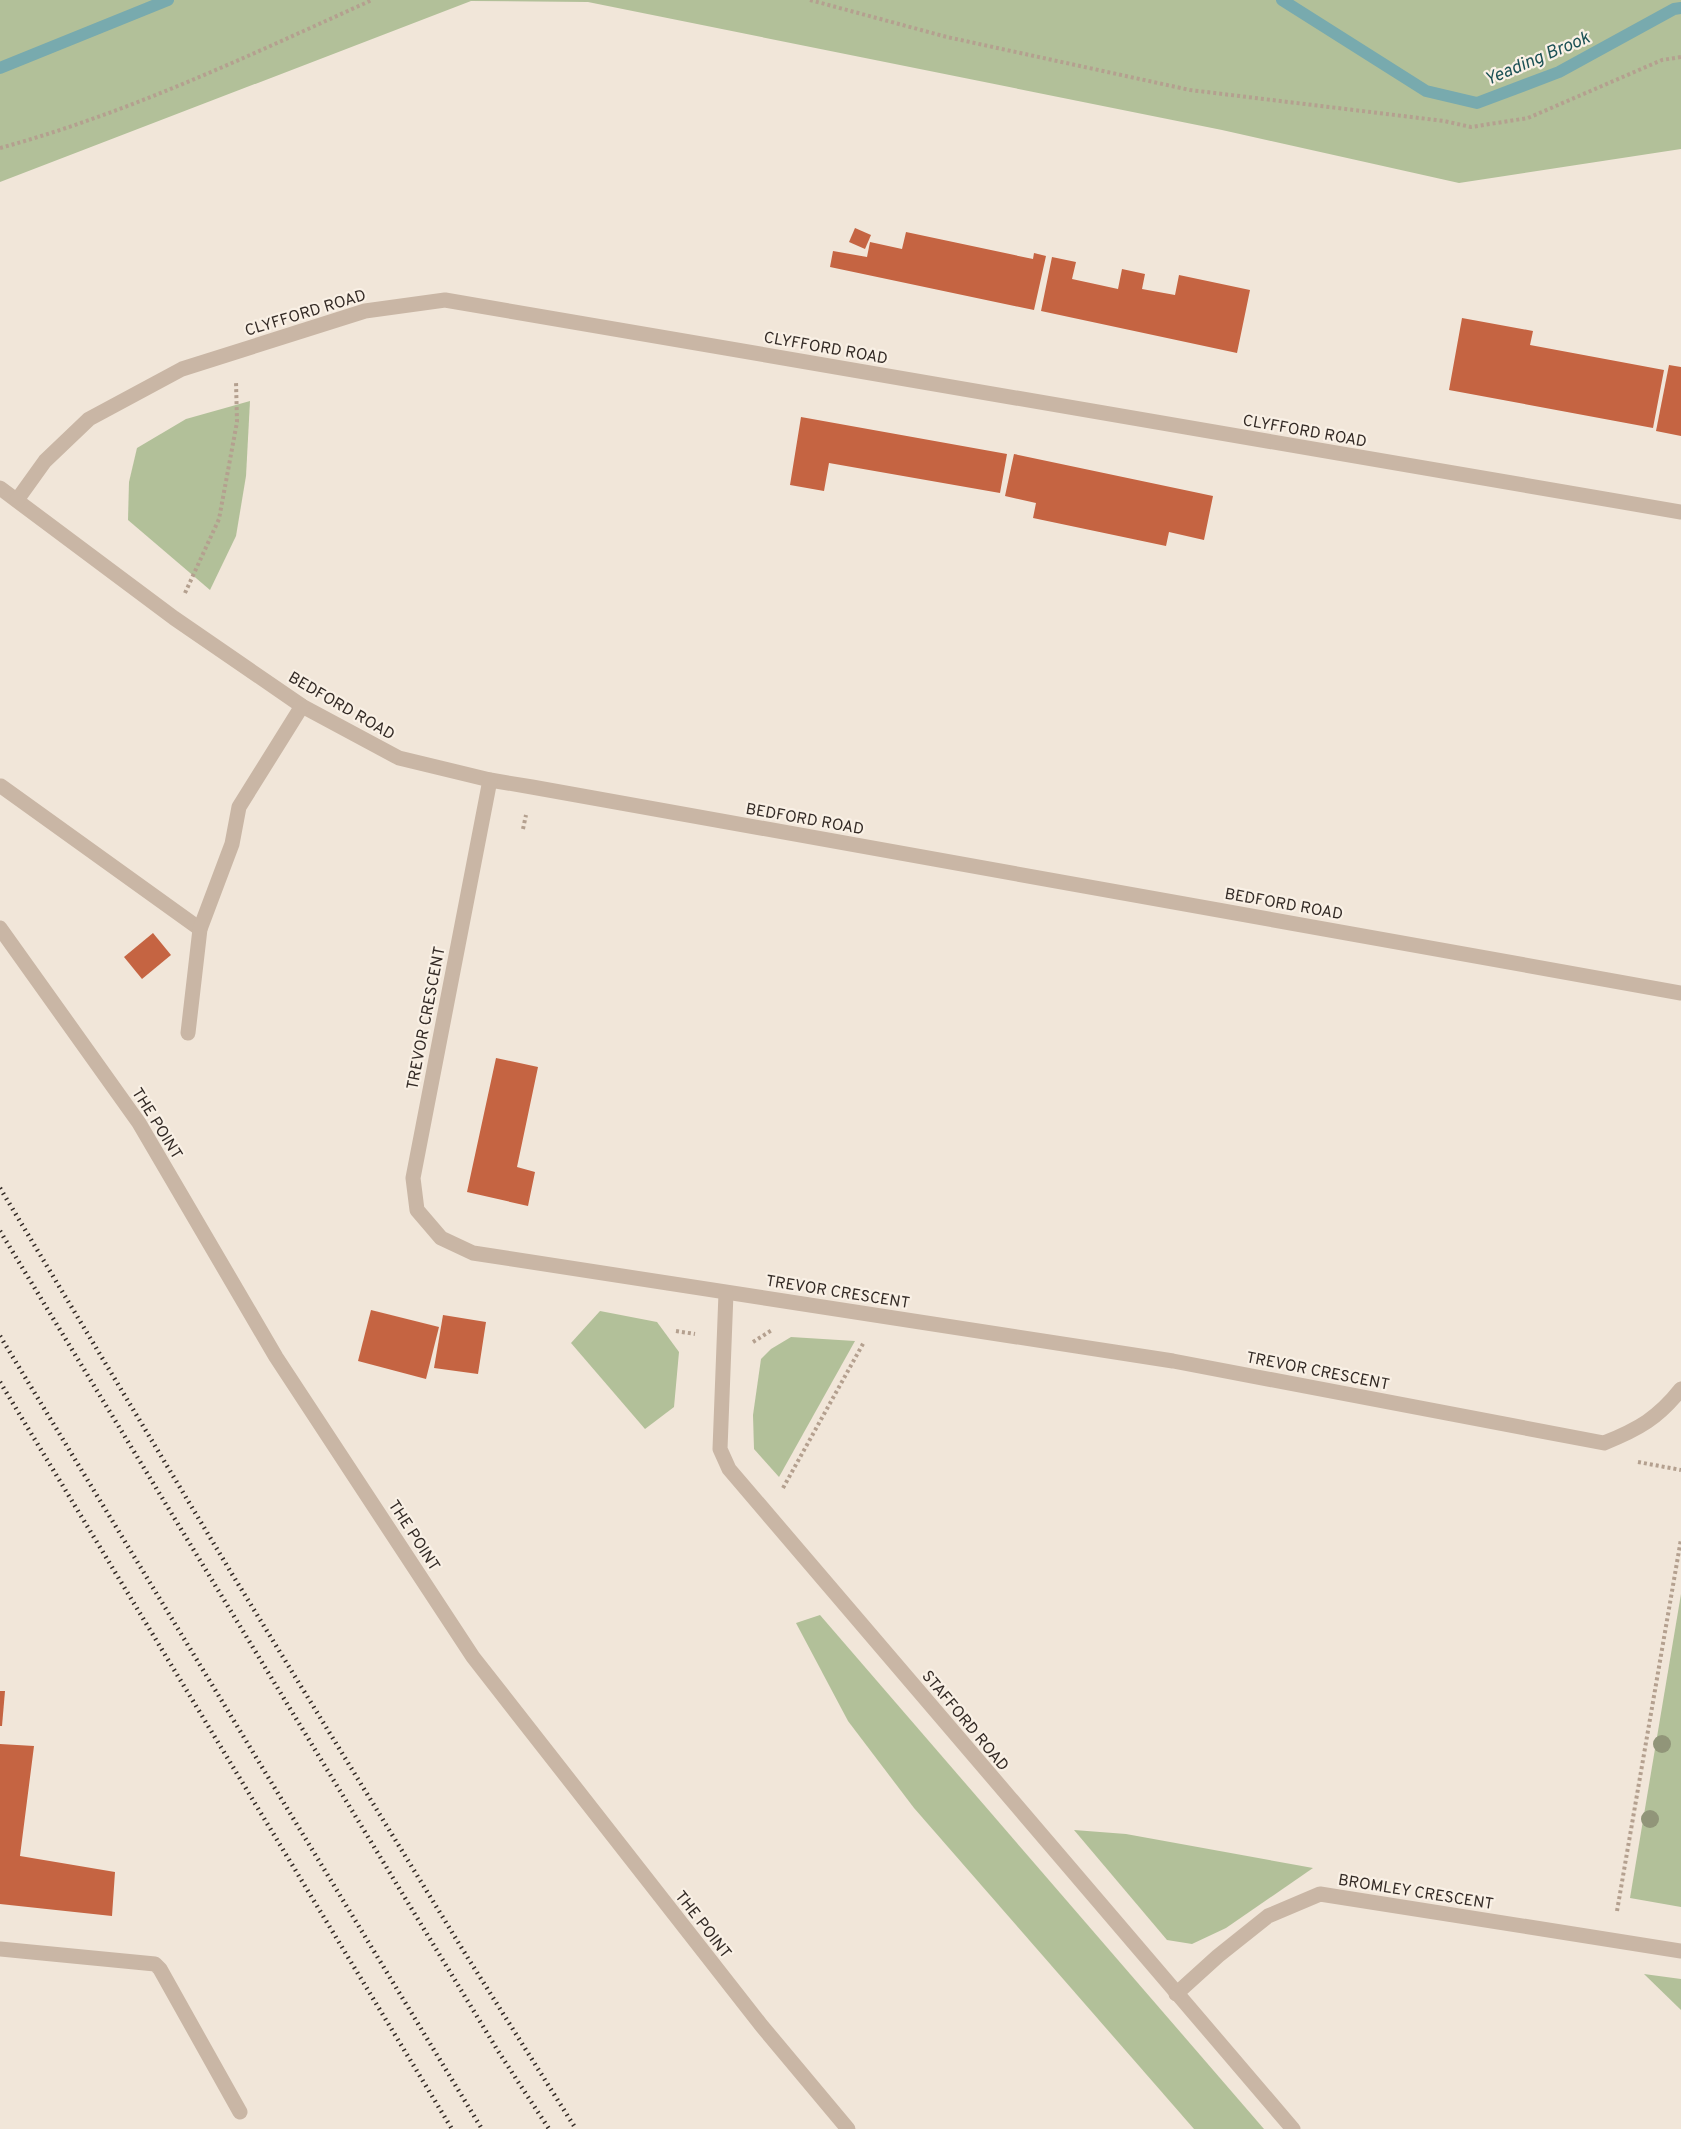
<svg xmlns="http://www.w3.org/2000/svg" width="1681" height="2129" viewBox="0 0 1681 2129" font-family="Overpass,sans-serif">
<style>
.green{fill:#b2c099}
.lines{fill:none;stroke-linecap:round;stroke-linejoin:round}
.stream{stroke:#78aaae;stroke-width:12}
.building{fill:#c56442}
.path{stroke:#b4a08f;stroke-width:4;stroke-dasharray:3 3;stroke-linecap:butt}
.minor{stroke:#c9b6a5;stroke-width:15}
.rail{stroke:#342b26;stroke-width:4.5;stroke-dasharray:1.5 4.5;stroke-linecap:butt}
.tree{fill:#919579}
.labels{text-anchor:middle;stroke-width:4.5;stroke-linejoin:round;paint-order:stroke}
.street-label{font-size:16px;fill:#342b26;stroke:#f9f0e5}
.water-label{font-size:18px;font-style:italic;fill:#1c5155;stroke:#f9f0e5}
</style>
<rect width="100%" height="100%" fill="#f1e6d9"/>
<g class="green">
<path d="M0,0H1681V149L1459,183L1222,130L588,2L471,1L0,182Z"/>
<path d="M250,401L246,476L236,536L210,590L128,520L129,482L137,448L186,419Z"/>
<path d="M600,1311L657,1322L679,1352L674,1407L645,1429L571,1343Z"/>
<path d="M791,1337L855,1341L779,1477L754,1449L753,1415L761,1359L771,1349Z"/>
<path d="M1681,1594V1907L1630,1898Z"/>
<path d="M820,1615L1264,2129H1194L914,1808L848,1721L796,1623Z"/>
<path d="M1074,1830L1126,1834L1313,1868L1226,1928L1192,1944L1167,1940Z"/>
<path d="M1644,1974L1681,1979V2010Z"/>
</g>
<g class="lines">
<g class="stream">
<path d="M1282,0L1426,91L1477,103L1559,72L1674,9L1681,8"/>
<path d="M0,68L168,0"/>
</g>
</g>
<g class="building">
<path d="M855,228L871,235L865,249L849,242Z"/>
<path d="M906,232L1033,259L1034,253L1046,256L1034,310L830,267L833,251L867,257L870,242L902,249Z"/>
<path d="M1052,257L1076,262L1072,279L1118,289L1122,269L1145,274L1142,289L1175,295L1179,275L1250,290L1237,353L1041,311Z"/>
<path d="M1462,318L1533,331L1530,345L1664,370L1653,428L1449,390Z"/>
<path d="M1669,365L1681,367V436L1656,431Z"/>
<path d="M801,417L1007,454L1000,493L829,463L824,491L790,485Z"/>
<path d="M1014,454L1213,496L1204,540L1169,532L1166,546L1033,518L1036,503L1005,496Z"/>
<path d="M153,933L171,955L142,979L124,957Z"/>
<path d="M496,1058L538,1067L517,1167L535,1172L528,1206L467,1192Z"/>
<path d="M371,1310L439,1327L426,1379L358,1361Z"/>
<path d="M443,1315L486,1322L478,1374L434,1368Z"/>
<path d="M0,1691H5L2,1726H0Z"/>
<path d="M0,1744L34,1746L20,1856L115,1872L112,1916L0,1904Z"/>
</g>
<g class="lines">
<g class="path">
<path d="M810,0L947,37L1190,90L1444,121L1471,127L1528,118L1662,60L1681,57"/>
<path d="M0,148C129,113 250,55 372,0"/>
<path d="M185,593L219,519L237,422L236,381"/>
<path d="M523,829L526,815"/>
<path d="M676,1331L695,1334"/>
<path d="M753,1342L772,1330"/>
<path d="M1638,1462L1681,1470"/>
<path d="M783,1488L864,1342"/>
<path d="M1617,1911L1681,1539"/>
</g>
<g class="minor">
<path d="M0,488L174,618L302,706L399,758L490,780L532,787L1681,993"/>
<path d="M17,500L45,461L89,419L182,369L365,311L445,300L1681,512"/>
<path d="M490,780L413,1178L417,1210L441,1238L473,1253L1173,1361L1604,1443C1639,1429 1658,1418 1681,1389"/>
<path d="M1,786L200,929"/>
<path d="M0,928L139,1123L276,1357L473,1657L761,2025L848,2129"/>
<path d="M188,1033L200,929L232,844L239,807L302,706"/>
<path d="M726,1293L720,1449L729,1469L1293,2129"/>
<path d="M0,1949L155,1964L160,1969L240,2112"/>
<path d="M1176,1994L1218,1956L1268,1916L1320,1894L1681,1951"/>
</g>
<g class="rail">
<path d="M0,1188L232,1574L466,1955L576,2129"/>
<path d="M0,1231L498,2051L549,2129"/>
<path d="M0,1336L482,2129"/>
<path d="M0,1382L452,2129"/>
</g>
</g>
<g class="tree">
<circle cx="1662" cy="1744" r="9"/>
<circle cx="1650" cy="1819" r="9"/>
</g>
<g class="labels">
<g class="street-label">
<text transform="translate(305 312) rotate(-17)" y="6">CLYFFORD ROAD</text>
<text transform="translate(826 347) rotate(10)" y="6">CLYFFORD ROAD</text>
<text transform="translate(1305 430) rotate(10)" y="6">CLYFFORD ROAD</text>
<text transform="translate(342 705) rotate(30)" y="6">BEDFORD ROAD</text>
<text transform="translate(805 818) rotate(10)" y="6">BEDFORD ROAD</text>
<text transform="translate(1284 903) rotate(10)" y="6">BEDFORD ROAD</text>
<text transform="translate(425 1018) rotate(-79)" y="6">TREVOR CRESCENT</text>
<text transform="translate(158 1123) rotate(58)" y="6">THE POINT</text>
<text transform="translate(838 1291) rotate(9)" y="6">TREVOR CRESCENT</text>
<text transform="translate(1318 1370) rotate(11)" y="6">TREVOR CRESCENT</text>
<text transform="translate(415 1535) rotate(57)" y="6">THE POINT</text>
<text transform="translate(966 1720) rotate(50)" y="6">STAFFORD ROAD</text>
<text transform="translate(1416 1891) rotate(9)" y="6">BROMLEY CRESCENT</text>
<text transform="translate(704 1924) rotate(52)" y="6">THE POINT</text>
</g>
<g class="water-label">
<text transform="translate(1537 58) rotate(-23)" y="6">Yeading Brook</text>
</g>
</g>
</svg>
